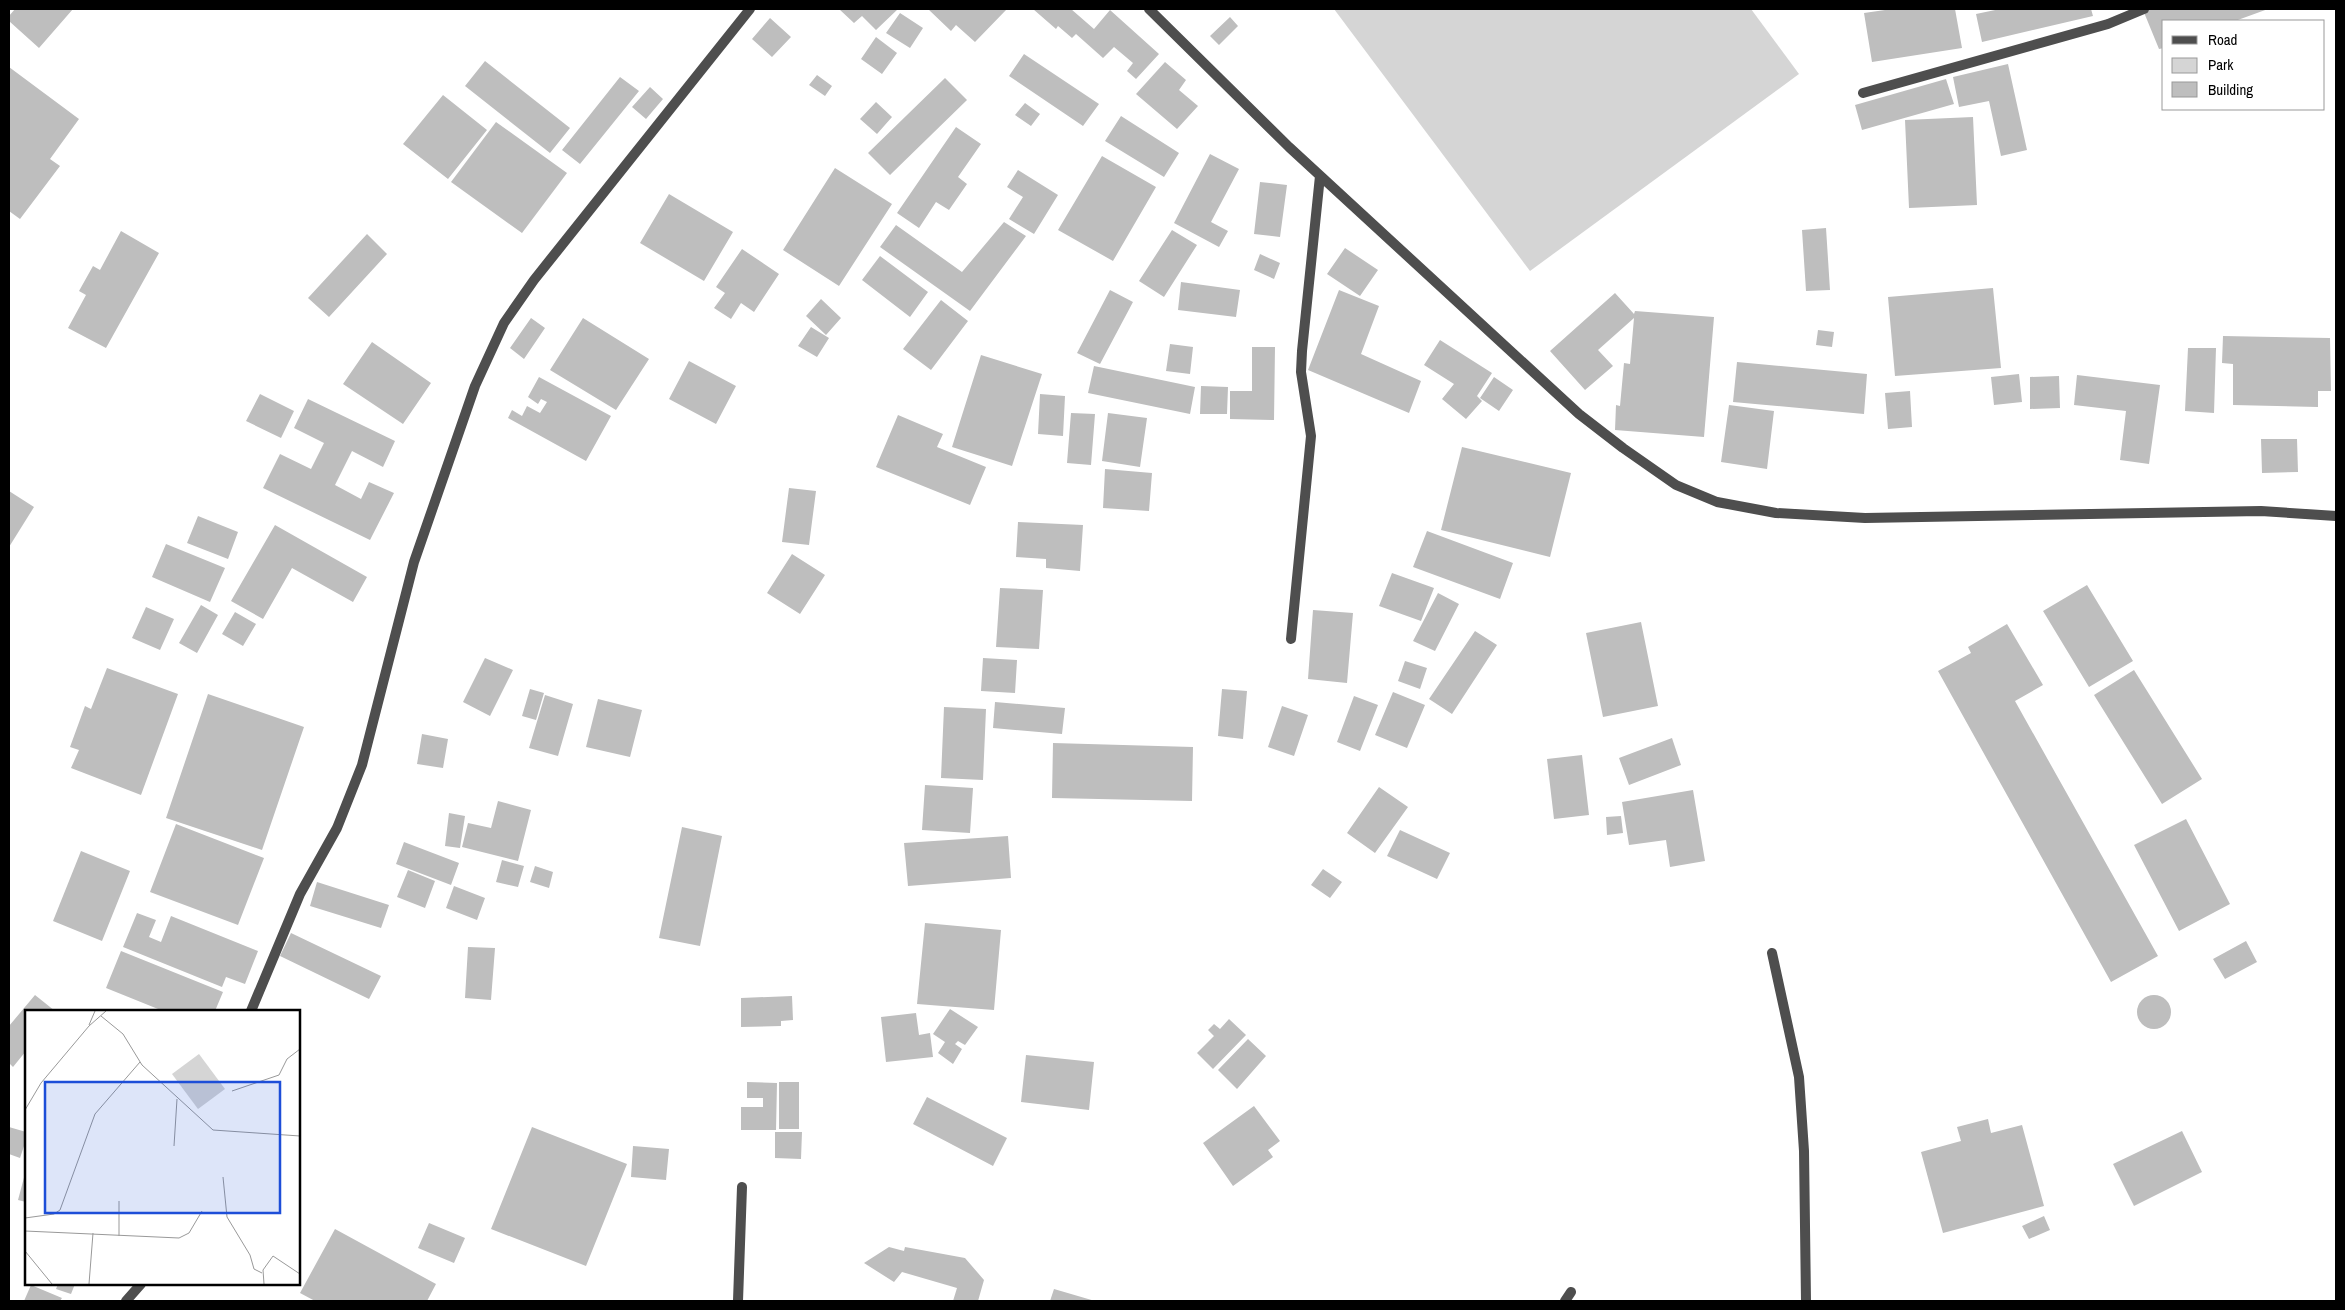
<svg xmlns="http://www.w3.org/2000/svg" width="2345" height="1310" font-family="'Archivo Narrow',sans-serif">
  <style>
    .green { fill: #d5d5d5 }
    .building { fill: #bebebe }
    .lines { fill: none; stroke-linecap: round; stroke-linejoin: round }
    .street { stroke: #4e4e4e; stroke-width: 10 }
    .inset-road { fill: none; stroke: #999; stroke-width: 1 }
    .view { fill: #1d4ed8; fill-opacity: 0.15; stroke: #1d4ed8; stroke-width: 2.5 }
    .inset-edge { fill: none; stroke: #000; stroke-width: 2.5 }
  </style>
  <rect width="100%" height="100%" fill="#fff"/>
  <!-- green -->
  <path class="green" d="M1334,9h417l48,65 -269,197z"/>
  <!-- building -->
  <path class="building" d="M15,9h58l-34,39 -30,-27v-5z
    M839,9h59l-22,21 -14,-14 -8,7z
    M928,9h79l-32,33 -19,-17 -5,6z
    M1033,9h38l23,20 16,-19 49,44 -23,25 -9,-8 6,-8 -19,-16 -11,11 -27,-24 -4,4 -14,-12 -2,3z
    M1892,9h63l7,39 -90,14 -8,-49z
    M2000,9h91l2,7 -111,26 -6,-28z
    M2147,9h121l-33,12h-71v27l-5,1 -16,-39z
    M900,13l23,15 -13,20 -24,-15z
    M1230,17l8,9 -19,19 -9,-9z
    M770,18l21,19 -19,20 -20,-18z
    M876,37l21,16 -15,21 -21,-15z
    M1024,54l75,50 -16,22 -74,-50z
    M485,61l85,67 -20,25 -85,-67z
    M1165,62l21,18 -7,10 19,16 -21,23 -41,-35z
    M2008,64l19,86 -26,6 -12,-55 -30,6 -6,-30z
    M9,67l70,52 -29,40 10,7 -40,53 -11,-8z
    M817,75l15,11 -7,10 -16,-11z
    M620,77l19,14 -59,73 -18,-14z
    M945,78l22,22 -77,75 -22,-22z
    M1946,79l8,25 -92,26 -7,-25z
    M650,87l13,12 -17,20 -14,-12z
    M443,95l44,35 -39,49 -45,-35z
    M876,102l16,15 -15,17 -17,-15z
    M1025,103l15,11 -9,12 -16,-11z
    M1121,116l58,37 -15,24 -59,-36z
    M1973,117l4,88 -68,3 -4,-88z
    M496,122l71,51 -45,60 -71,-51z
    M956,127l25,17 -23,33 9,7 -18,26 -13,-8 -17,26 -22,-15z
    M1210,154l29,15 -28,53 17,9 -9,16 -45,-24z
    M1102,156l54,31 -43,74 -55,-31z
    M835,168l57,36 -53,82 -56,-36z
    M1018,170l40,25 -24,39 -25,-15 14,-22 -16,-10z
    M1260,182l27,3 -7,52 -26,-3z
    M669,194l64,38 -29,49 -64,-38z
    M1004,222l22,14 -56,75 -90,-64 16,-22 66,47z
    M1826,228l4,62 -24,1 -4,-61z
    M1172,230l25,15 -33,52 -25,-16z
    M121,231l38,22 -53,95 -38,-20 18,-33 -7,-4 14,-25 7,4z
    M367,234l20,20 -58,63 -21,-19z
    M1345,248l33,22 -18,26 -33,-22z
    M742,249l37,25 -25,38 -13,-9 -10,16 -17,-11 11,-15 -9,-6z
    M1260,254l20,9 -6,16 -20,-9z
    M880,256l48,36 -18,25 -48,-37z
    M1181,282l59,8 -4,27 -58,-7z
    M1993,288l8,80 -106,8 -7,-79z
    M1110,290l23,12 -33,62 -23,-11z
    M1339,290l40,16 -18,48 60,27 -12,32 -101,-43z
    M1615,293l19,21 1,-3 79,6 -10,120 -89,-7 1,-25 4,1 4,-43 6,1 4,-46 -36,32 15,16 -28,24 -35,-39z
    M821,299l20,19 -15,17 -20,-19z
    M941,300l27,21 -37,49 -28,-21z
    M531,318l14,10 -21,31 -14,-11z
    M583,318l66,41 -33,51 -66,-40z
    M811,327l18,11 -12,19 -19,-11z
    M1818,330l16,2 -2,15 -16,-2z
    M2223,336l107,2 1,53h-13v16l-85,-2v-41l-11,-1z
    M1440,340l52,33 -15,23 5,5 -16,18 -24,-20 12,-15 -30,-19z
    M372,342l59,41 -28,41 -60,-40z
    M1170,344l23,3 -3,27 -24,-3z
    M1252,347h23l-1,73 -44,-1v-28h22z
    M2188,348h28l-2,65 -29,-2z
    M981,355l61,19 -30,92 -60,-19z
    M689,361l47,25 -20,38 -47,-25z
    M1737,362l130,12 -3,40 -131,-12z
    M1094,366l101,21 -5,27 -102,-21z
    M2019,374l3,28 -28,3 -3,-28z
    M2077,375l83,10 -11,79 -29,-4 6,-49 -52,-6z
    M2059,376l1,32 -30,1v-32z
    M539,377l72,39 -25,45 -78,-43 4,-8 10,6 5,-10 13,7 7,-11 -6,-3 -3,5 -10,-7z
    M1494,377l19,13 -14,21 -19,-13z
    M1201,386l27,1 -1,27h-27z
    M1910,391l2,36 -24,2 -3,-36z
    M260,394l34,17 -13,27 -35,-17z
    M1040,394l25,2 -2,40 -25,-2z
    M308,399l87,42 -12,26 -31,-16 -17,34 26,14 8,-17 25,11 -24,47 -107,-52 17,-34 31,15 13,-26 -30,-15z
    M1729,405l45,6 -7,58 -46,-7z
    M1071,413l24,1 -4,51 -24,-2z
    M1108,413l39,5 -7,49 -38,-6z
    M898,415l45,19 -6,13 49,20 -16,38 -94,-38z
    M2261,439h36l1,33 -36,1z
    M1462,447l109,26 -21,84 -109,-27z
    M1105,469l47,4 -3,38 -46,-3z
    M789,488l27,3 -7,54 -27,-3z
    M9,491l25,16 -25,40z
    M198,516l40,16 -10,27 -41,-16z
    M1018,522l65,3 -3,46 -34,-3v-9l-30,-2z
    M275,525l92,52 -14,25 -61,-34 -29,51 -32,-18z
    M1427,531l86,32 -13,36 -87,-32z
    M166,544l59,24 -15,34 -58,-25z
    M792,554l33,21 -25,39 -33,-21z
    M1392,573l42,15 -13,33 -42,-15z
    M2087,585l46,76 -44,26 -46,-76z
    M1000,588l43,2 -4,59 -43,-2z
    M1438,593l21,11 -24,47 -22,-10z
    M201,605l17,10 -21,38 -18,-10z
    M146,607l28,12 -14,31 -28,-12z
    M1313,610l40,3 -6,70 -39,-4z
    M235,612l21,12 -13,22 -21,-12z
    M1641,622l17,84 -55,11 -17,-84z
    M2007,624l36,61 -28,16 143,255 -47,26 -173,-311 33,-18 -3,-6z
    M1475,631l22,14 -45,69 -23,-15z
    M485,658l28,12 -23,46 -27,-14z
    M983,658l34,2 -2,33 -34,-2z
    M1405,661l22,7 -7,21 -22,-8z
    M107,668l71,26 -37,101 -70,-27 8,-18 -9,-3 15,-41 6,3z
    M2134,670l68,109 -40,25 -68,-109z
    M530,689l14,4 -8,27 -14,-4z
    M1222,689l25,2 -4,48 -25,-3z
    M1393,692l32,13 -18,43 -32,-13z
    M208,694l96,33 -42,123 -96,-32z
    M545,695l28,9 -15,52 -29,-8z
    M1354,696l24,9 -18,46 -23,-9z
    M598,699l44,11 -12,47 -44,-10z
    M995,702l70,6 -3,26 -69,-6z
    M1282,706l26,9 -14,41 -26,-9z
    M944,707l42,2 -3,71 -42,-2z
    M422,734l26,5 -5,29 -26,-4z
    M1672,738l9,27 -52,20 -10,-27z
    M1053,743l140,4 -1,54 -140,-3z
    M1582,755l7,60 -35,4 -7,-60z
    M925,785l48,3 -3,45 -48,-3z
    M1379,787l29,20 -33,46 -28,-20z
    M1693,790l12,71 -35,6 -4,-27 -37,5 -7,-43z
    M498,801l33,9 -13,51 -56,-14 6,-24 23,5z
    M449,813l16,3 -5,32 -15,-2z
    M1621,816l2,17 -16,2 -1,-18z
    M2186,819l44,85 -51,27 -45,-86z
    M176,824l88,34 -26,67 -88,-33z
    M682,827l40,9 -22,110 -41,-8z
    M1400,830l50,23 -13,26 -50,-23z
    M1008,836l3,42 -103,8 -4,-43z
    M404,842l55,21 -8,22 -55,-21z
    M81,851l49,20 -28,70 -49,-20z
    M502,860l22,6 -6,21 -22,-5z
    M535,866l18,6 -4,16 -19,-6z
    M1323,869l19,13 -12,16 -19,-13z
    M408,870l27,11 -10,27 -28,-11z
    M317,882l72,23 -8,23 -71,-22z
    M454,886l31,12 -8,22 -31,-12z
    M137,913l19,7 -7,17 12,5 10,-26 87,35 -13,33 -19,-7 -4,10 -99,-40z
    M925,923l76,7 -7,80 -77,-6z
    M291,933l90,43 -12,23 -89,-43z
    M2246,941l11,21 -32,17 -12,-20z
    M468,947l27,1 -4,52 -26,-2z
    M121,951l102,41 -8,19h-52l-57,-23z
    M2137 1012a17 17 0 1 1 34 0a17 17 0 1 1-34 0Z
    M35,995l20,16h-29v40l-13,16 -4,-4v-37z
    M792,996l1,24 -12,1v5l-40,1v-29z
    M950,1009l28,18 -13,18 -7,-4 -3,3 7,5 -9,15 -15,-11 7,-11 -12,-8z
    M916,1013l3,22 11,-2 3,24 -47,5 -5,-45z
    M1229,1019l17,16 -33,34 -16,-16 17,-17 -6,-6 6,-6 6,5z
    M1248,1039l18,17 -29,33 -19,-19z
    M1026,1055l68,7 -5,48 -68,-8z
    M747,1082l30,1 -1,47h-35v-23h22v-9h-16z
    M779,1082h20v47h-20z
    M927,1097l80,41 -14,28 -80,-42z
    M1254,1106l26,35 -12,9 5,7 -40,29 -30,-43z
    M1988,1119l3,14 31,-8 22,81 -101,27 -22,-81 40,-11 -4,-14z
    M9,1127l17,5v8l-6,18 -11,-4z
    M532,1127l95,37 -41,102 -95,-37z
    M2182,1131l20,41 -68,34 -21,-42z
    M775,1132h27l-1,27 -26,-1z
    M633,1146l36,3 -3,31 -35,-3z
    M26,1170v32l-8,-2z
    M2044,1216l6,14 -21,9 -7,-13z
    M429,1223l36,15 -11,25 -36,-15z
    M335,1229l101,55 -9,17h-112l-15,-8z
    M889,1247l15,4 1,-4 60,11 19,22 -6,21h-25l4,-13 -55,-16 -8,10 -30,-19z
    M58,1284h17l-4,10 -15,-5z
    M31,1285l31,13 -2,3h-36z
    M1054,1289l41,12h-45z"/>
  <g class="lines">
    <!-- street -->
    <path class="street" d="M1149,9l140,138 290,267 44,34 53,37 41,17 59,11 89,5 396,-7 75,5
      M1863,93l245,-69 36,-15
      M1291,639l20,-203 -10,-64 1,-21 18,-175
      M1772,953l27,124 5,74 2,150
      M251,1011l49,-117 37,-66 25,-63 52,-203 61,-176 29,-63 30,-43 216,-271
      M126,1301l15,-17
      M738,1301l4,-114
      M1565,1301l6,-9"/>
  </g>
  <!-- overview -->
  <g transform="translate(25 1010)">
    <rect width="275" height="275" fill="#fff"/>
    <path d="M174,44l26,35 -27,20 -26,-35z" fill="#d5d5d5"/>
    <path class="inset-road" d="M76,6l22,18 19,31 71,65 87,6M64,15l6,-14M207,81l47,-16 8,-16 13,-10M0,100l16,-27 48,-57 17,-15M149,136l3,-47M198,167l4,40 23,38 4,14 8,4M0,208l29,-4 6,-4 35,-96 45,-52M0,221l154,7 10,-5 13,-22M94,226v-35M0,241l27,33M64,274l4,-51M239,274l-1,-14 10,-14 27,18"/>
    <path class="view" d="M20,72h235v131h-235z"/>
    <rect width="275" height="275" class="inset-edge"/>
  </g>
  <!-- border -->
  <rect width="2345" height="1310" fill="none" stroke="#000000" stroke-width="20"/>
  <!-- legend -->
  <rect x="2162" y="20" width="162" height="90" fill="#ffffff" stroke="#999999"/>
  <rect x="2172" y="36" width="25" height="8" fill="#4e4e4e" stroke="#999999"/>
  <text x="2208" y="45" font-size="15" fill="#000000">Road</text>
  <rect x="2172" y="58" width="25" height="15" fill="#d5d5d5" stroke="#999999"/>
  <text x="2208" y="70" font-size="15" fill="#000000">Park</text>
  <rect x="2172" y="82" width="25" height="15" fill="#bebebe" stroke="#999999"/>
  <text x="2208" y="95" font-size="15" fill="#000000">Building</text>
</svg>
